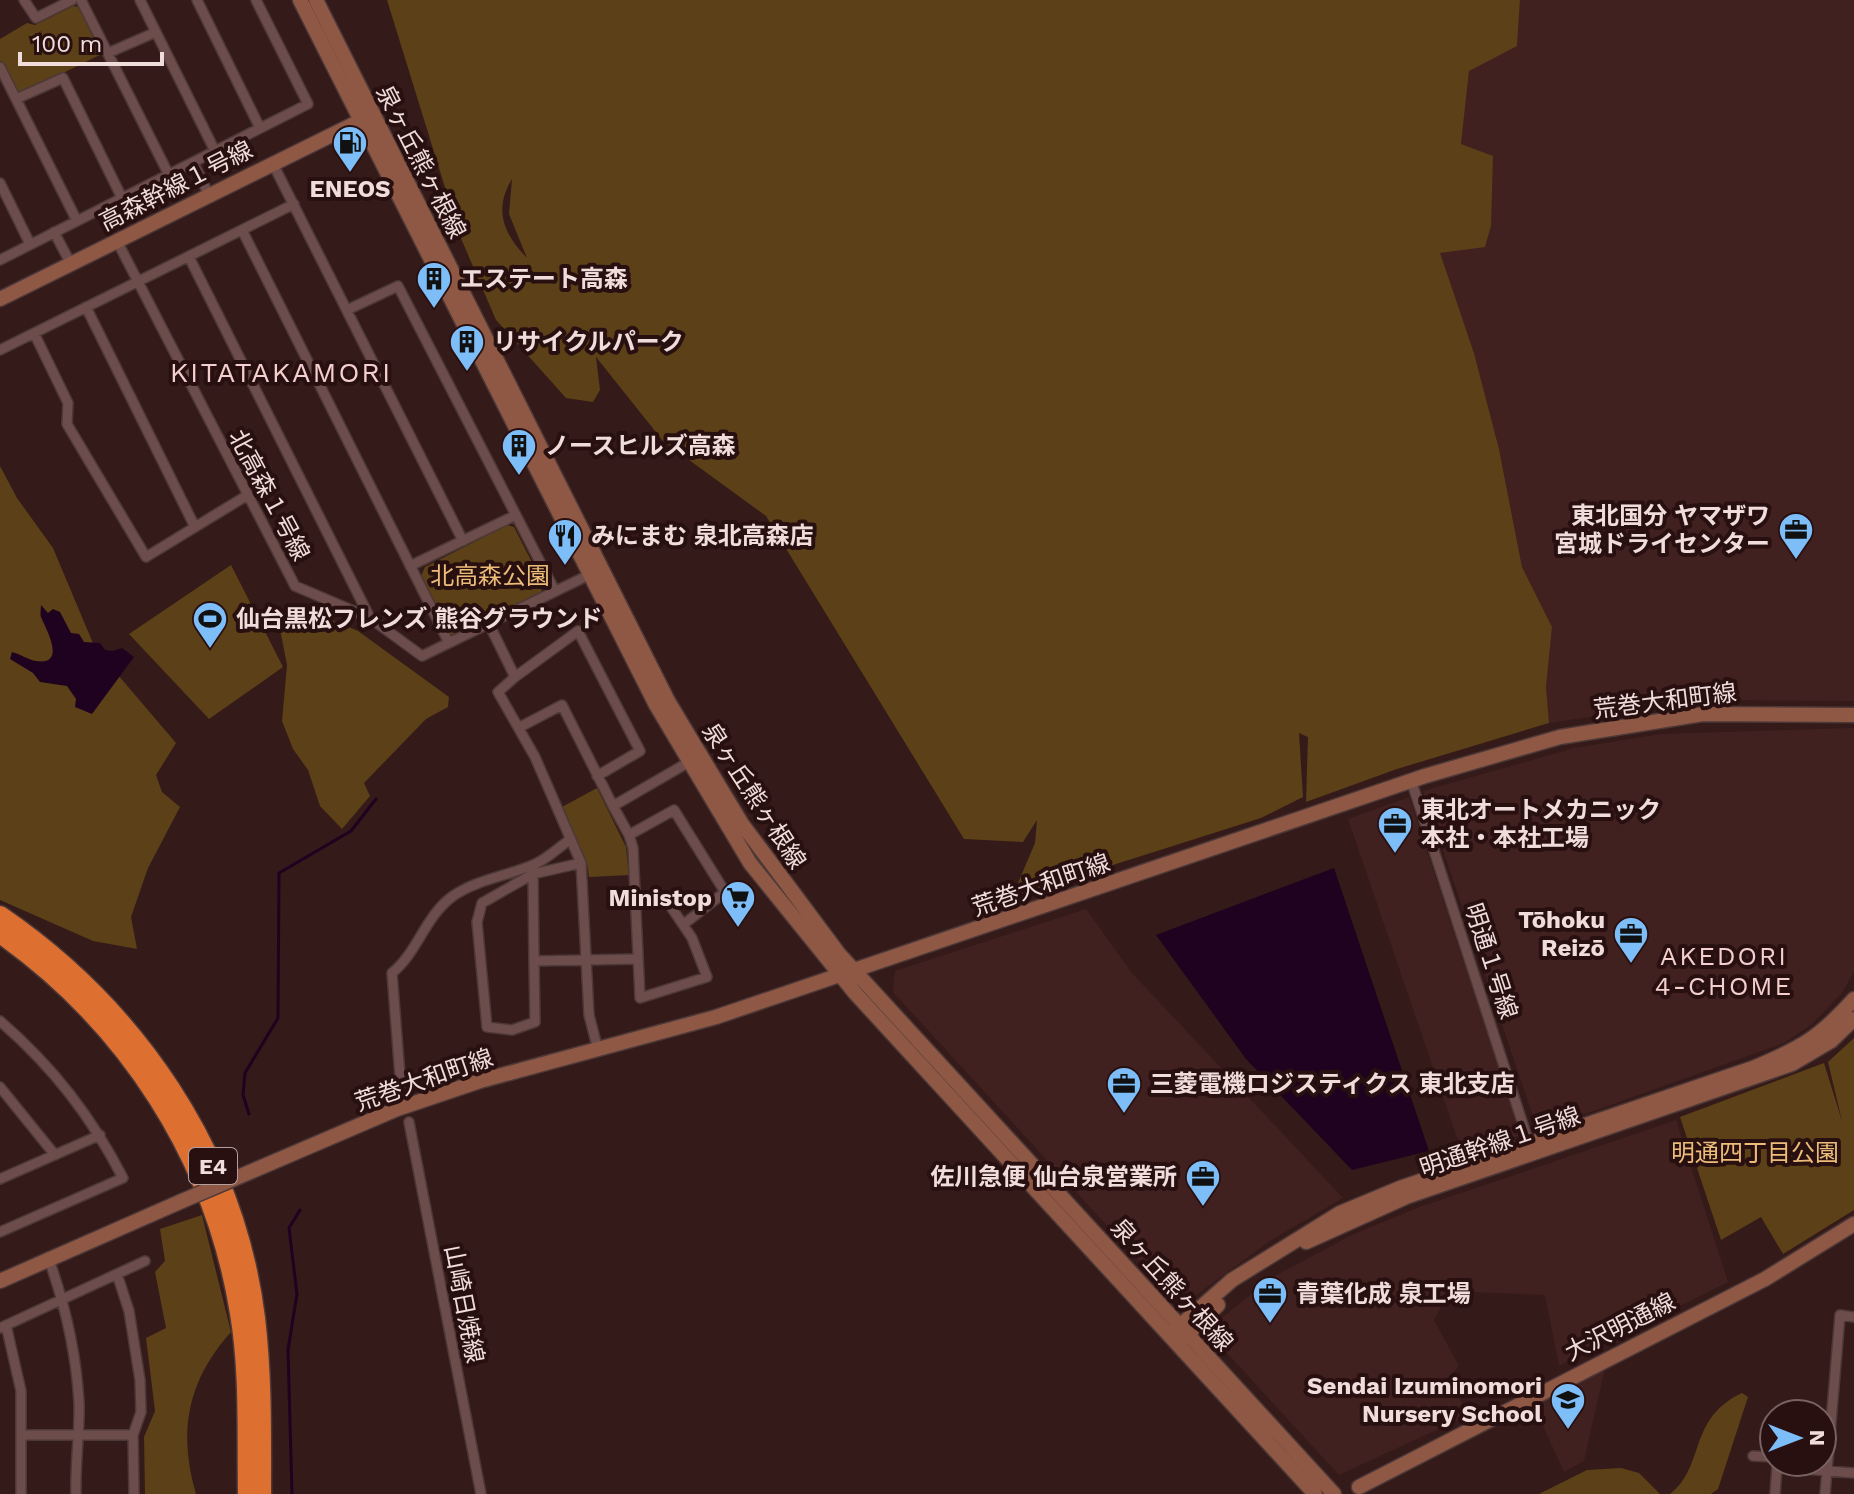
<svg xmlns="http://www.w3.org/2000/svg" width="1854" height="1494" font-family="'Work Sans','Noto Sans JP',sans-serif">
  <style>
    .built { fill: #412020 }
    .green { fill: #5c4017; fill-rule: evenodd }
    .water { fill: #1f021f }
    .lines { fill: none; stroke-linecap: round; stroke-linejoin: round }
    .stream { stroke: #1f021f; stroke-width: 3 }
    .street-casing { stroke: #4d3838; stroke-width: 12 }
    .secondary-casing { stroke: #4d3838; stroke-width: 17 }
    .highway-casing { stroke: #4d3838; stroke-width: 21 }
    .street { stroke: #6c4d4c; stroke-width: 9 }
    .secondary { stroke: #8e5844; stroke-width: 14 }
    .highway { stroke: #dd7030; stroke-width: 18 }
    .secondary-bridge-casing { stroke: #4d3838; stroke-width: 17; stroke-linecap: butt }
    .secondary-bridge { stroke: #8e5844; stroke-width: 14 }
    .labels { text-anchor: middle; stroke-width: 8; stroke-linejoin: round; paint-order: stroke }
    .shield { fill: #291010; stroke: #b49f9e; stroke-width: 2 }
    .shield-label { font-size: 22px; font-weight: bold; fill: #efdcdb }
    .street-label { font-size: 24px; fill: #efdcdb; stroke: #291010 }
    .poi-label { font-size: 24px; font-weight: bold; fill: #efdcdb; stroke: #291010; text-anchor: start }
    .park-label { font-size: 24px; fill: #ecbc79; stroke: #291010 }
    .neighbourhood-label { font-size: 26px; letter-spacing: 2px; fill: #f3cfcd; stroke: #291010 }
    .quarter-label { font-size: 28px; letter-spacing: 2px; fill: #f3cfcd; stroke: #291010 }
  </style>
  <rect width="100%" height="100%" fill="#341a19"/>
  <!-- built -->
  <path class="built" d="M1520,0h334v701l-149,-1 -156,23 -3,-36 6,-60 -30,-60 -23,-118 -25,-96 -35,-100 46,-7 6,-20 -30,-82 8,-74 48,-24z
    M1854,728v244l-12,21 -31,32 -27,18 -246,88 -115,-340 151,-43 87,-14z
    M1409,797l112,338 -58,20 -115,-336z
    M1086,909l46,64 211,225 -73,43 -75,55 -20,4 -282,-308 2,-21z
    M1676,1120l52,162 -169,84 -14,-71 -96,-4 -15,29 25,46 -13,14 25,34 -132,61 -124,-135 -2,-15 60,-48 81,-43 63,-26z
    M1605,1368l-21,93 -20,11 -32,-70z"/>
  <!-- green -->
  <path class="green" d="M387,0h1133l-3,46 -48,25 -8,73 32,12 -2,70 -6,21 -45,6 34,100 25,96 23,118 30,60 -6,60 3,36 -152,46 -91,33 2,-65 -9,-4 4,64 -42,21 -249,79 23,-54 2,-23 -14,22 -59,-3 -198,-323 -103,-75 -67,-84 4,33 -7,12 -27,-4 -70,-78 -36,-84zM512,179l-3,35 18,44c-23,-24 -34,-48 -15,-79z
    M73,6l7,1 22,47 -80,39 -7,-2 -15,-31v-21l27,-16 8,2z
    M0,466l17,32 36,50 42,100 81,95 -20,32 6,17 18,15 -32,61 -17,49 6,32 -44,-8 -93,-41z
    M507,525l7,2 29,57 -2,8 -85,44 -8,-2 -28,-56 5,-11z
    M231,565l52,102 -74,52 -80,-85z
    M301,607l57,24 91,66 -1,10 -22,12 -62,64 6,13 -28,33 -22,-23 -12,-36 -15,-21 -11,-28 5,-56 -8,-41z
    M597,788l29,59 3,28 -40,2 -2,-13 -25,-57z
    M1854,1038v172l-71,44 -22,-37 -40,23 -41,-123 144,-54 18,58 -14,-59z
    M202,1215l29,117c-44,49 -53,100 -35,162h-51l-1,-57 11,-26 -9,-73 20,-10 -11,-56 10,-11 -5,-32z
    M1742,1393l6,4 -30,92 -7,5h-41c36,-28 17,-75 72,-101z
    M1621,1468l18,5 21,21h-121l48,-24z"/>
  <!-- water -->
  <path class="water" d="M41,605l7,8 5,-4 7,3 11,21 8,1 5,8 16,1 5,7 8,1 9,-3 12,9 -42,57 -17,-7 1,-8 -9,-13 -27,-4 -7,-9 -23,-14 2,-7c8,2 17,8 24,9 32,5 9,-34 5,-44 -1,-2 0,-10 0,-12z
    M1334,868l95,283 -77,19 -106,-111 -90,-124z"/>
  <g class="lines">
    <!-- stream -->
    <path class="stream" d="M249,1114l-6,-19 2,-22 33,-55 1,-145 72,-42 25,-32
      M292,1494l-4,-144 9,-56 -8,-66 11,-18"/>
    <defs>
      <path id="street" d="M24,0l12,18 36,-18
        M81,0l88,175
        M140,0l75,151
        M197,0l63,128
        M108,53l48,-21
        M0,67l77,154
        M16,99l47,-21 59,120
        M193,162l16,33
        M272,162l191,379
        M0,183l30,61
        M242,230l207,413
        M54,232l17,32
        M117,241l178,345 75,32 52,38 171,-83
        M189,257l181,361
        M0,260l308,-156 -52,-104
        M86,307l108,218
        M347,310l51,-24 157,305
        M34,333l34,70 -1,21 79,133 100,-61
        M0,350l294,-146
        M410,566l106,-51
        M489,624l26,53 -17,15 37,65 46,106 -48,11 -51,29 -5,19 10,105 25,3 23,-8 -1,-61 103,-2
        M515,677l63,-46 62,120 -43,25
        M520,727l42,-22 51,101 76,-44
        M1411,780l119,366
        M613,806l16,29
        M581,863l8,152 9,35
        M533,874l1,87
        M636,899l29,-1 27,40 15,39 -67,21 -7,-150 -4,-13 45,-25 51,82 -41,32
        M0,1021c53,46 91,95 123,157l-123,54
        M0,1087l55,68
        M401,1089l-9,-116c26,-21 33,-57 61,-77 25,-17 55,-20 82,-32 12,-5 24,-17 36,-25
        M409,1122l72,372
        M0,1179l100,-44
        M48,1257c17,47 28,95 31,145 1,30 -4,61 -3,92
        M117,1274l12,37 11,69 1,32 -8,23 1,59
        M6,1325l15,66v103
        M0,1328l145,-67
        M21,1435h112
        M1753,1456l21,1
        M1775,1494l2,-27 77,6
        M1825,1494l15,-179 14,2"/>
      <path id="secondary" d="M300,0l356,705 94,158 105,130 460,501
        M316,0l352,701 74,123 97,130 495,540
        M0,299l368,-182
        M257,1169l140,-60 83,-28 236,-64 709,-241 135,-39 143,-23 151,1
        M1306,1242l100,-45 386,-133 39,-23 23,-22
        M0,1281l182,-80
        M1174,1331l58,-51 108,-67 60,-25 353,-120c48,-20 66,-30 101,-69
        M1181,1341l37,-36
        M1359,1487l406,-208 89,-55"/>
      <path id="highway" d="M0,915c136,93 235,236 256,403 7,59 6,117 6,176
        M0,934c127,90 214,224 239,379 10,59 7,121 8,181"/>
    </defs>
    <!-- street casing -->
    <use href="#street" class="street-casing"/>
    <!-- secondary casing -->
    <use href="#secondary" class="secondary-casing"/>
    <!-- highway casing -->
    <use href="#highway" class="highway-casing"/>
    <!-- street -->
    <use href="#street" class="street"/>
    <!-- secondary -->
    <use href="#secondary" class="secondary"/>
    <!-- highway -->
    <use href="#highway" class="highway"/>
    <defs>
      <path id="secondary-bridge" d="M182,1201l75,-32"/>
    </defs>
    <!-- secondary-bridge casing -->
    <use href="#secondary-bridge" class="secondary-bridge-casing"/>
    <!-- secondary-bridge -->
    <use href="#secondary-bridge" class="secondary-bridge"/>
  </g>
  <!-- icons -->
  <defs>
    <symbol id="fuel-pin" viewBox="-11 -11 22 30"><path d="M0 17L-7.5 6A9.5 9.5 0 1 1 7.5 6Z" fill="#7dbef9" stroke="#291010"/><path d="M-5.5-6h7V0h2V4h1.3V-2.5L3-4.5l.8-.8L6-3V5H2.5V1h-1V6h-7ZM-4.2-4.7v3.2H.2V-4.7Z" fill="#111"/></symbol>
    <symbol id="building-pin" viewBox="-11 -11 22 30"><path d="M0 17L-7.5 6A9.5 9.5 0 1 1 7.5 6Z" fill="#7dbef9" stroke="#291010"/><path d="M-4-6H4V6H1V3H-1V6H-4ZM-2.5-4.3h1.7v1.8h-1.7ZM.8-4.3h1.7v1.8H.8ZM-2.5-1h1.7V.8h-1.7ZM.8-1h1.7V.8H.8Z" fill="#111"/></symbol>
    <symbol id="office-pin" viewBox="-11 -11 22 30"><path d="M0 17L-7.5 6A9.5 9.5 0 1 1 7.5 6Z" fill="#7dbef9" stroke="#291010"/><path d="M-6-3h4V-5.5h4V-3h4V5H-6ZM-1-4.5V-3h2v-1.5ZM-6 0V1H6V0Z" fill="#111"/></symbol>
    <symbol id="restaurant-pin" viewBox="-11 -11 22 30"><path d="M0 17L-7.5 6A9.5 9.5 0 1 1 7.5 6Z" fill="#7dbef9" stroke="#291010"/><path d="M-5-6h1v4h1v-4h1v4h1v-4h1v5L-1.5 .5V6h-2V.5L-5-1ZM5-6V6H3V1.5H1.5Q1.5-4 5-6Z" fill="#111"/></symbol>
    <symbol id="stadium-pin" viewBox="-11 -11 22 30"><path d="M0 17L-7.5 6A9.5 9.5 0 1 1 7.5 6Z" fill="#7dbef9" stroke="#291010"/><path d="M0-5a6.5 5 0 1 0 0 10a6.5 5 0 1 0 0-10ZM-3.5-1.8h7v3.6h-7Z" fill="#111"/></symbol>
    <symbol id="supermarket-pin" viewBox="-11 -11 22 30"><path d="M0 17L-7.5 6A9.5 9.5 0 1 1 7.5 6Z" fill="#7dbef9" stroke="#291010"/><path d="M-6-5.5h2.5l.6 2H6L4.5 2H-2.5L-4.4-4H-6ZM-1.5 3.2a1.3 1.3 0 1 0 .1 0ZM3 3.2a1.3 1.3 0 1 0 .1 0Z" fill="#111"/></symbol>
    <symbol id="school-pin" viewBox="-11 -11 22 30"><path d="M0 17L-7.5 6A9.5 9.5 0 1 1 7.5 6Z" fill="#7dbef9" stroke="#291010"/><path d="M0-5L7-2L0 1L-7-2ZM-4 1L0 2.5L4 1V4Q0 6-4 4Z" fill="#111"/></symbol>
  </defs>
  <g fill-rule="evenodd">
    <use href="#fuel-pin" x="330" y="123" width="40" height="54"/>
    <use href="#building-pin" x="414" y="259" width="40" height="54"/>
    <use href="#building-pin" x="447" y="322" width="40" height="54"/>
    <use href="#building-pin" x="499" y="426" width="40" height="54"/>
    <use href="#office-pin" x="1776" y="510" width="40" height="54"/>
    <use href="#restaurant-pin" x="545" y="516" width="40" height="54"/>
    <use href="#stadium-pin" x="190" y="599" width="40" height="54"/>
    <use href="#office-pin" x="1375" y="804" width="40" height="54"/>
    <use href="#supermarket-pin" x="718" y="878" width="40" height="54"/>
    <use href="#office-pin" x="1611" y="914" width="40" height="54"/>
    <use href="#office-pin" x="1104" y="1064" width="40" height="54"/>
    <use href="#office-pin" x="1183" y="1157" width="40" height="54"/>
    <use href="#office-pin" x="1250" y="1274" width="40" height="54"/>
    <use href="#school-pin" x="1548" y="1380" width="40" height="54"/>
  </g>
  <g class="labels">
    <!-- shield labels -->
    <rect class="shield" x="189" y="1148" width="48" height="36" rx="6"/>
    <g class="shield-label">
      <text x="213" y="1174">E4</text>
    </g>
    <!-- street labels -->
    <g class="street-label">
      <text transform="translate(421 162) rotate(63)" y="8">泉ヶ丘熊ヶ根線</text>
      <text transform="translate(176 186) rotate(-27)" y="8">高森幹線１号線</text>
      <text transform="translate(269 495) rotate(62)" y="8">北高森１号線</text>
      <text transform="translate(1665 701) rotate(-7)" y="8">荒巻大和町線</text>
      <text transform="translate(754 796) rotate(57)" y="8">泉ヶ丘熊ヶ根線</text>
      <text transform="translate(1041 885) rotate(-19)" y="8">荒巻大和町線</text>
      <text transform="translate(1491 961) rotate(72)" y="8">明通１号線</text>
      <text transform="translate(424 1080) rotate(-19)" y="8">荒巻大和町線</text>
      <text transform="translate(1500 1142) rotate(-19)" y="8">明通幹線１号線</text>
      <text transform="translate(1172 1285) rotate(48)" y="8">泉ヶ丘熊ヶ根線</text>
      <text transform="translate(464 1304) rotate(79)" y="8">山崎日焼線</text>
      <text transform="translate(1620 1327) rotate(-27)" y="8">大沢明通線</text>
    </g>
    <!-- poi labels -->
    <g class="poi-label">
      <text x="350" y="197" text-anchor="middle">ENEOS</text>
      <text x="460" y="287">エステート高森</text>
      <text x="493" y="350">リサイクルパーク</text>
      <text x="545" y="454">ノースヒルズ高森</text>
      <text x="1770" y="524" text-anchor="end">東北国分 ヤマザワ<tspan x="1770" dy="28">宮城ドライセンター</tspan></text>
      <text x="591" y="544">みにまむ 泉北高森店</text>
      <text x="236" y="627">仙台黒松フレンズ 熊谷グラウンド</text>
      <text x="1421" y="818">東北オートメカニック<tspan x="1421" dy="28">本社・本社工場</tspan></text>
      <text x="712" y="906" text-anchor="end">Ministop</text>
      <text x="1605" y="928" text-anchor="end">Tōhoku<tspan x="1605" dy="28">Reizō</tspan></text>
      <text x="1150" y="1092">三菱電機ロジスティクス 東北支店</text>
      <text x="1177" y="1185" text-anchor="end">佐川急便 仙台泉営業所</text>
      <text x="1296" y="1302">青葉化成 泉工場</text>
      <text x="1542" y="1394" text-anchor="end">Sendai Izuminomori<tspan x="1542" dy="28">Nursery School</tspan></text>
    </g>
    <!-- park labels -->
    <g class="park-label">
      <text x="490" y="584">北高森公園</text>
      <text x="1755" y="1161">明通四丁目公園</text>
    </g>
    <!-- neighbourhood labels -->
    <g class="neighbourhood-label">
      <text x="1724" y="965">AKEDORI<tspan x="1724" dy="30">4-CHOME</tspan></text>
    </g>
    <!-- quarter labels -->
    <g class="quarter-label">
      <text x="281" y="382">KITATAKAMORI</text>
    </g>
  </g>
  <!-- north arrow -->
  <g transform="translate(1798 1438) rotate(90)"><circle r="38" fill="#291010" stroke="#786261" stroke-width="2"/>
  <path d="M0-6L14 30L0 20L-14 30Z" fill="#7dbef9"/>
  <text y="-12" font-size="22" font-weight="bold" text-anchor="middle" fill="#efdcdb">N</text>
  </g>
  <!-- scale -->
  <path d="M20 52v12h142v-12" fill="none" stroke="#efdcdb" stroke-width="4"/>
  <text x="32" y="52" font-size="24" fill="#efdcdb" stroke="#291010" stroke-width="6" paint-order="stroke">100 m</text>
</svg>
